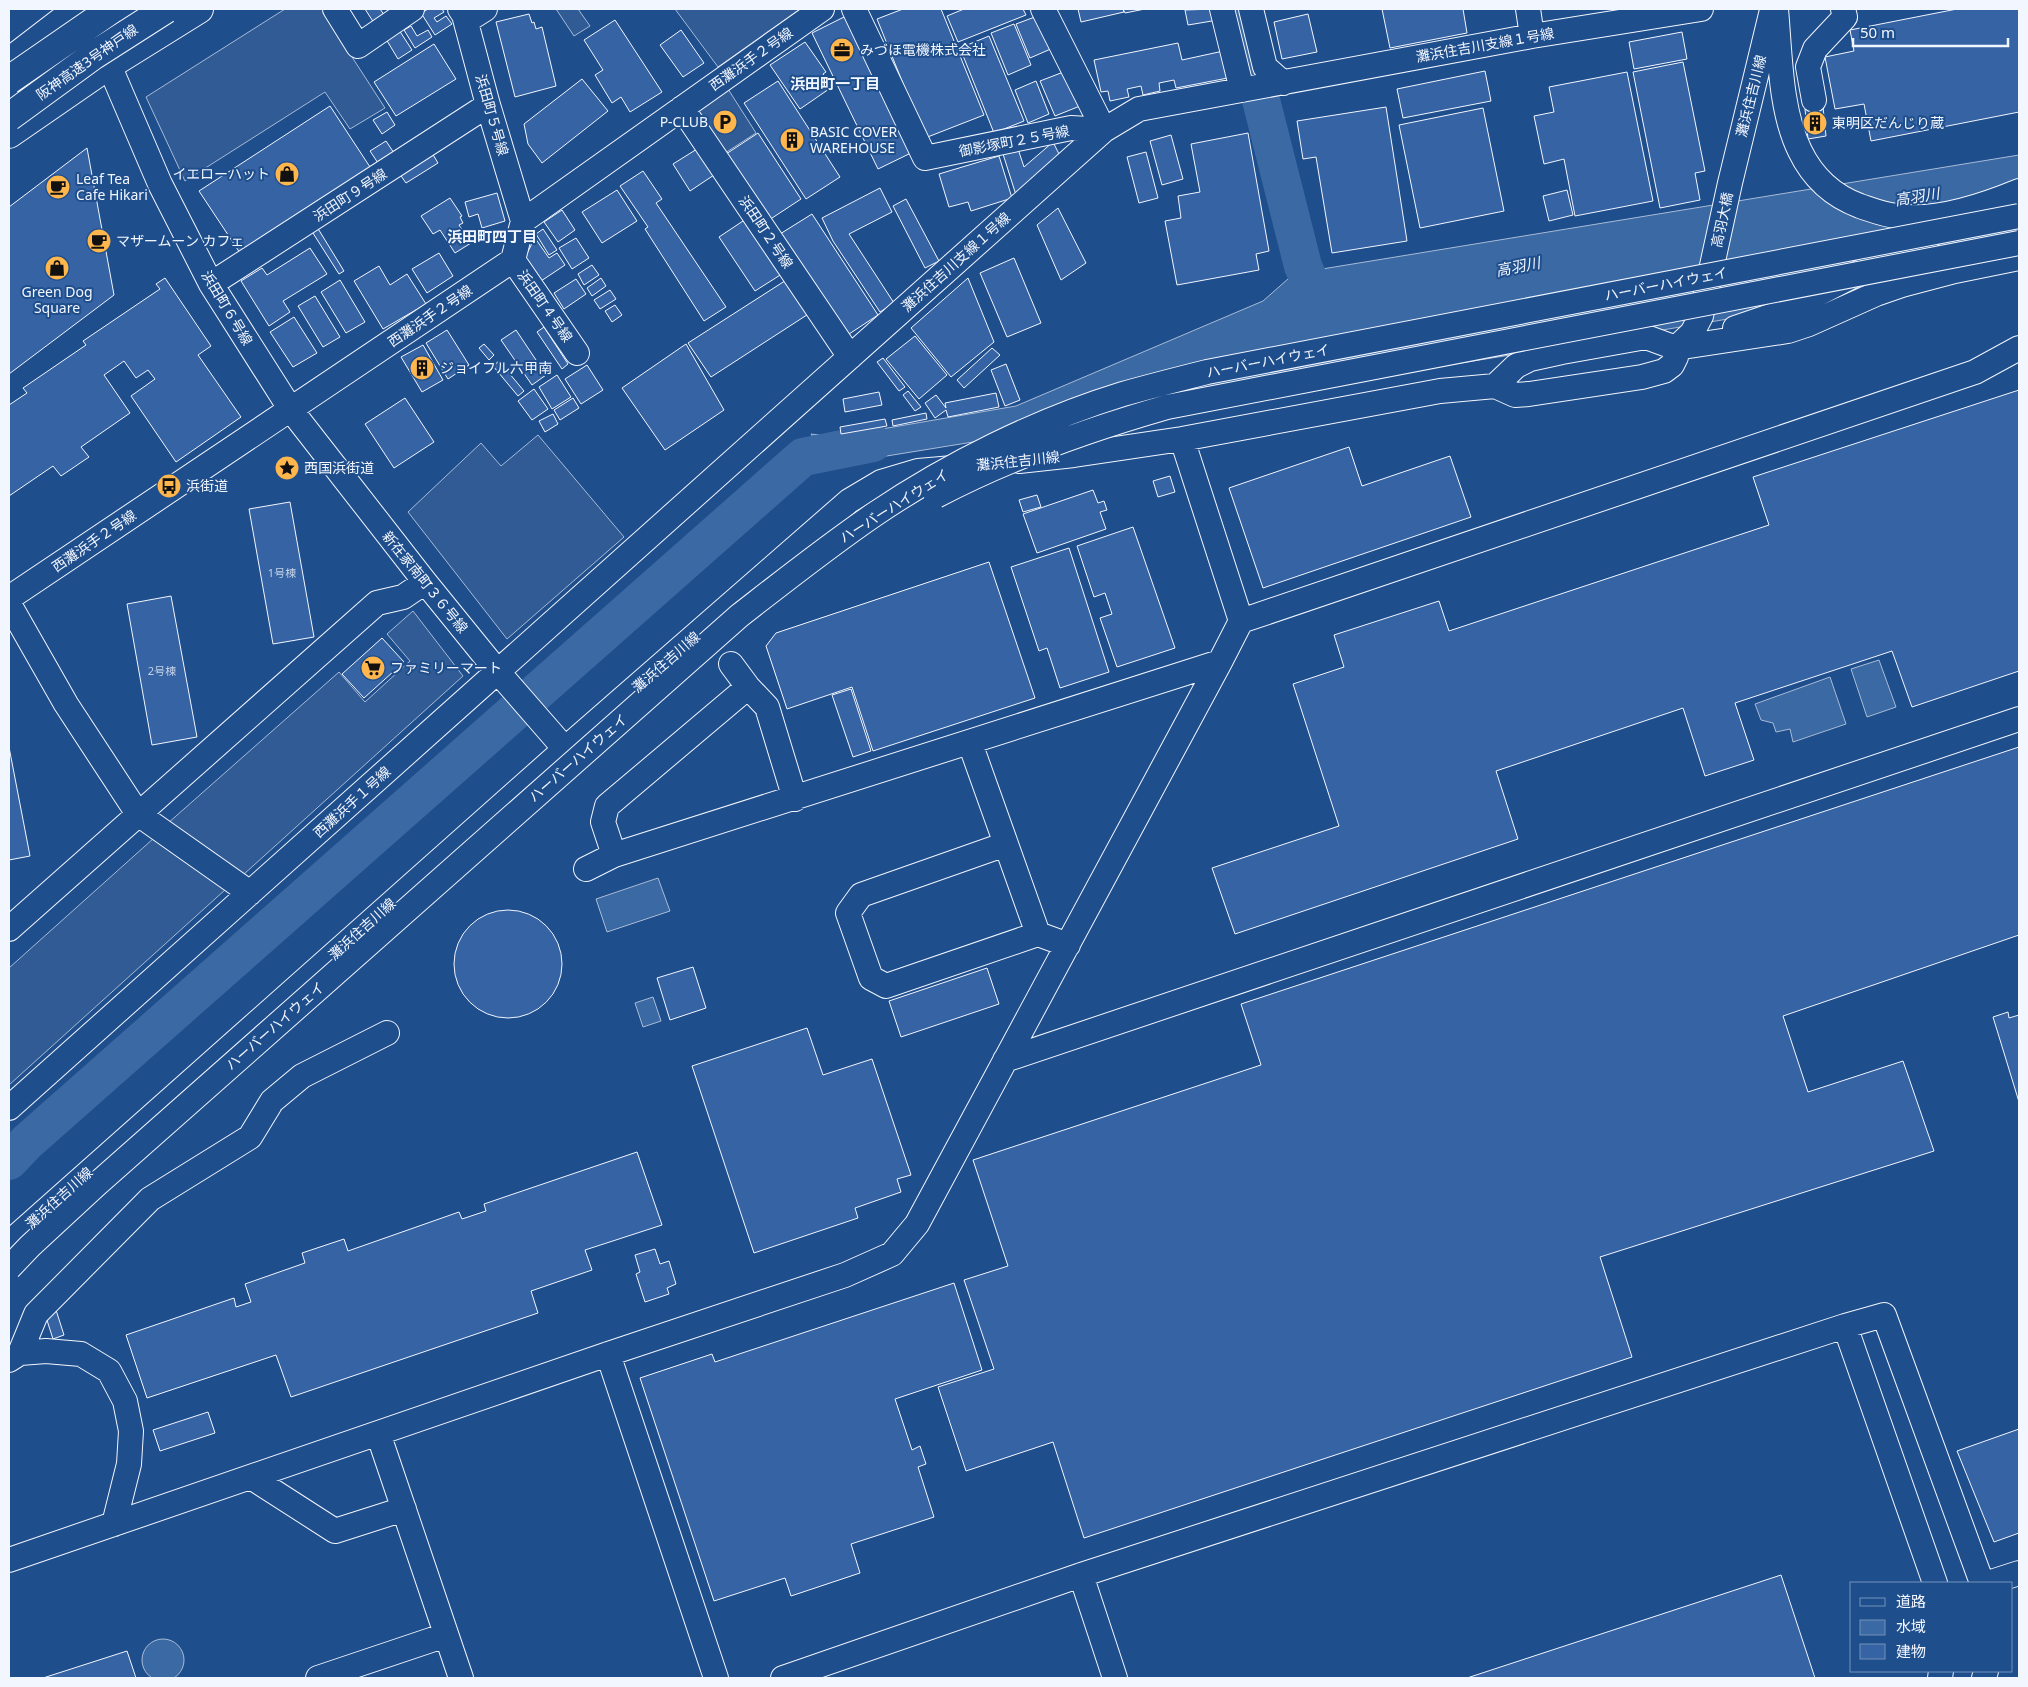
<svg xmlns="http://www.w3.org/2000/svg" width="2028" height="1687" font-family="'Noto Sans','Noto Sans JP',sans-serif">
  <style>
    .parking { fill: #305b95; stroke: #a8bbd7 }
    .water { fill: #3b69a3; stroke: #a8bbd7 }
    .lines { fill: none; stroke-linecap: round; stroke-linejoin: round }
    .river { stroke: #3b69a3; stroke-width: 38 }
    .building { fill: #3563a3; stroke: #f2f6ff }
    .minor-casing { stroke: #f2f6ff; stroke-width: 26 }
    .highway-casing { stroke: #f2f6ff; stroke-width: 30 }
    .minor { stroke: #1f4e8c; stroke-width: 24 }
    .highway { stroke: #1f4e8c; stroke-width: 28 }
    .minor-bridge-casing { stroke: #f2f6ff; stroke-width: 26; stroke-linecap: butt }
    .highway-bridge-casing { stroke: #f2f6ff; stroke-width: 30; stroke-linecap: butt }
    .minor-bridge { stroke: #1f4e8c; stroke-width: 24 }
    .highway-bridge { stroke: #1f4e8c; stroke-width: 28 }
    .labels { text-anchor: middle; stroke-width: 4; stroke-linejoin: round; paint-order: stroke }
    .number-label { font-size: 11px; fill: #c3d1e8 }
    .street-label { font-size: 14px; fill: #f2f6ff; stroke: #1f4e8c }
    .poi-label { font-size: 14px; fill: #f2f6ff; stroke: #1f4e8c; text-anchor: start }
    .neighbourhood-label { font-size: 15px; font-weight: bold; fill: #f2f6ff; stroke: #1f4e8c }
    .water-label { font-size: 15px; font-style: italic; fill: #f2f6ff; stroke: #1f4e8c }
  </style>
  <rect width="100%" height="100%" fill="#1f4e8c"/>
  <!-- parking -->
  <path class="parking" d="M285,9h43l28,41 -4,7 33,51 -35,21 -25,-37 -140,89 -39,-84z
    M556,9h22l12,17 -16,10z
    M675,9h125l-82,58z
    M728,89l28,44 -34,22 -28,-44z
    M538,435l86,102 -117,102 -99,-127 73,-69 20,23z
    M413,611l50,65 -220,199 -76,-51 172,-152 26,30 45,-41 -23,-27z
    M154,838l72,51 -217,196v-117z"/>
  <!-- water -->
  <path class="water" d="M2019,155v115l-416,70 -772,125 -20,-31 24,3 181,-31 247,-105 34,-30 19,-1z
    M1879,660l17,47 -29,10 -16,-48z
    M1830,677l16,47 -53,18 -3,-13 -14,3 -3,-9 -12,-3 -6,-16z
    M658,878l12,33 -63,21 -11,-33z
    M653,997l8,24 -18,6 -8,-24z
    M142 1660a21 21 0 1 1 42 0a21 21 0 1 1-42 0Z"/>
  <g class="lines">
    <!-- river -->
    <path class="river" d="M1238,9l65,257 17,39
      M9,1161l18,-19 776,-685 70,-14"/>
  </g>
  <!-- building -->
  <path class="building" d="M365,9h15l5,7 -11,7z
    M428,9h14l2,3 -10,6 3,4 9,-6 6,8 -17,11 -14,-22z
    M903,9h38l43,106 -59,23 -48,-119z
    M964,9h59l3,6 -68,27 -11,-26z
    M1078,9h45l1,3 -43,10z
    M1123,9h22l-20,4z
    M1216,9l2,11 -30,5 -3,-15z
    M1382,9h81l4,24 -77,15z
    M1957,9h62v103l-148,29 -7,-37 -29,5 -10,-52 29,-6 -4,-21z
    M529,14l3,9 2,-1 2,7 6,-2 14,59 -41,11 -19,-75z
    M1308,14l9,38 -35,7 -8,-37z
    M1040,15l13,33 -23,10 -14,-34z
    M846,16l67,136 -35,17 -66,-136z
    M615,20l47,72 -32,20 -9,-15 -9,6 -17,-28 8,-5 -19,-30z
    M1014,24l17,41 -23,10 -17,-42z
    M411,26l6,10 11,-6 4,7 -17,11 -11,-18z
    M399,30l13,20 -14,9 -12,-20z
    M681,30l23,33 -21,14 -23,-32z
    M1682,32l5,27 -53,10 -5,-27z
    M989,36l35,85 -30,12 -34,-85z
    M805,42l21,30 -3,2 9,13 -32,22 -30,-44z
    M1178,43l4,17 46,-10 5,27 -57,11 -2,-8 -15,3 1,8 -17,4 -2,-9 -14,3 2,8 -19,4 -2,-10 -7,1 -7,-32z
    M434,44l22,35 -60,37 -22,-34z
    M1683,62l22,109 -10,2 5,27 -40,8 -27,-136z
    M1066,71l14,35 -25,10 -15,-35z
    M1485,71l6,30 -88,17 -6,-29z
    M1627,72l26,129 -78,15 -11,-57 -20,5 -10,-48 20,-4 -5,-25z
    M582,79l26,32 -66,52 -14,-19 -4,-20z
    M778,81l62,96 -34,22 -62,-96z
    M1036,81l13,33 -21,9 -13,-33z
    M330,106l40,61 -130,86 -41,-62z
    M1386,107l21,134 -75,12 -16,-96 -13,2 -6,-38z
    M1823,107l3,29 -18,3 -3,-30z
    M1483,108l21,103 -84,17 -21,-103z
    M387,112l8,13 -13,9 -9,-14z
    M758,133l43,66 -35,23 -43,-66z
    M1248,133l21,118 -13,3 3,16 -82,15 -12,-64 16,-3 -3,-22 22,-4 -9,-48z
    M1171,135l12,44 -21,6 -12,-44z
    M386,141l8,12 -16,10 -8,-12z
    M1053,142l7,14 -44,39 -13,-41 15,-5 6,18z
    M87,148l27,147 -105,79v-167z
    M697,149l17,26 -24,16 -17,-27z
    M1146,152l12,46 -19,5 -12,-46z
    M432,153l6,10 -32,20 -7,-10z
    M999,156l13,42 -41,13 -3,-9 -19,5 -10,-33z
    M643,171l19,28 -6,4 70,104 -22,14 -59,-92 3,-2 -28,-41z
    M880,188l12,24 -43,22 45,69 -14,9 -47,-71 -11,-23z
    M617,190l20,31 -35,22 -20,-31z
    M1567,190l6,25 -24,6 -6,-25z
    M497,193l8,28 -23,7 -4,-14 -9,3 -4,-15z
    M450,198l12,18 -2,1 3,6 -4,2 12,18 -16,10 -15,-23 -7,4 -12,-18z
    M906,199l33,62 -14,7 -32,-62z
    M1058,208l28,55 -25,17 -24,-55z
    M562,210l13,20 -17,12 -14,-20z
    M812,214l66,101 -32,21 -66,-102z
    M749,217l36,55 -30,19 -36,-54z
    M317,227l27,44 -5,3 -28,-44z
    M543,229l14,21 -8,5 -13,-21z
    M535,238l14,20 8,-5 8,12 -24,16 -16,-24z
    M576,238l13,20 -17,11 -13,-21z
    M310,248l17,26 -44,27 7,11 -21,14 -28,-45 21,-13 5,7z
    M439,253l14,23 -26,17 -15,-24z
    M1014,258l27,65 -34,14 -27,-64z
    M592,265l7,10 -15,10 -6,-11z
    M379,266l11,19 17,-11 19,30 -43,25 -29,-48z
    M791,277l22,34 -102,66 -23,-34z
    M165,278l46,68 -13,9 43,62 -65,45 -45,-66 24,-17 -7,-9 -12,8 -12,-17 -20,14 26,38 -49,34 8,10 -28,19 -8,-10 -44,30v-91l18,-12 -4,-5 63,-43 -3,-4 77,-52 -4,-5z
    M601,278l5,8 -14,10 -5,-8z
    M968,278l26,64 -43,35 -40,-49z
    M576,279l10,15 -22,15 -10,-16z
    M340,280l25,42 -19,11 -25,-41z
    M610,290l6,9 -16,10 -6,-9z
    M315,296l25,41 -17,10 -25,-41z
    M615,305l7,10 -10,7 -7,-11z
    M294,317l23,36 -24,14 -23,-35z
    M544,327l24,37 -6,5 -25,-37z
    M447,330l22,35 -21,14 -22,-36z
    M516,330l30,45 -14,10 -31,-45z
    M915,336l32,39 -28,24 -33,-40z
    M484,344l10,11 -5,5 -10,-12z
    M686,344l38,66 -59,40 -43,-62z
    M423,345l20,35 -21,12 -21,-35z
    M992,348l8,7 -36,33 -7,-8z
    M883,358l22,29 -6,4 -22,-29z
    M499,361l25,30 -6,5 -25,-30z
    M1006,364l14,36 -15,6 -14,-36z
    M587,365l16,25 -22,14 -16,-25z
    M557,375l14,22 -19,12 -13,-22z
    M534,389l14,20 -16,11 -14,-19z
    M2019,390v281l-107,36 -20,-56 -157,52 19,57 -49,16 -22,-68 -187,63 22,68 -283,95 -23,-66 127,-42 -46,-142 51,-17 -10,-32 105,-34 10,30 320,-106 -16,-48z
    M908,391l13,16 -6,4 -12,-16z
    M879,392l3,13 -37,7 -2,-13z
    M996,393l3,14 -51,10 -2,-7 -11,8 -10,-15 11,-8 10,13 -1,-5z
    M405,398l29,44 -40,26 -29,-44z
    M573,398l6,10 -19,12 -6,-10z
    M926,413l1,6 -34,7 -1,-6z
    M553,414l5,10 -13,8 -6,-11z
    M885,419l2,7 -46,8 -1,-7z
    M1349,447l13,39 88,-30 21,61 -208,71 -34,-100z
    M1170,476l5,16 -17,5 -5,-16z
    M1093,490l5,13 6,-2 3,9 -7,2 6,17 -69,24 -14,-39z
    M1037,495l4,12 -18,5 -4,-12z
    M290,502l24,135 -41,7 -24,-135z
    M1133,527l42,121 -58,19 -17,-49 12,-4 -7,-21 -11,4 -17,-51z
    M1069,548l40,124 -49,16 -13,-40 -8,3 -28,-84z
    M989,562l46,136 -162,53 -21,-64 -65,22 -21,-63 10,-13z
    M171,596l26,141 -45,8 -25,-141z
    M382,638l22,24 -40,36 -22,-24z
    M851,689l20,62 -18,6 -21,-62z
    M9,747l21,109 -21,4z
    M2019,747v188l-236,81 25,76 95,-31 31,90 -334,106 32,100 -548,181 -31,-96 -87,29 -28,-84 56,-18 -30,-89 44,-14 -35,-106 288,-95 -20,-61z
    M454 964a54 54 0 1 1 108 0a54 54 0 1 1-108 0Z
    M693,967l13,41 -36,12 -13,-42z
    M987,968l12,36 -98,33 -12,-36z
    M2008,1012l1,6 10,-3v87l-26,-85z
    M807,1028l16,47 49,-16 39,116 -14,4 4,13 -46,16 3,10 -104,35 -62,-187z
    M637,1152l25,73 -77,25 7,20 -61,21 7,22 -247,84 -15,-42 -129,43 -21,-63 108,-37 2,9 15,-5 -6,-18 60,-21 -3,-10 42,-14 4,12 111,-39 3,7 24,-8 -2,-7z
    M655,1249l5,15 9,-3 7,23 -9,4 2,6 -24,8 -9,-28 4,-2 -5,-17z
    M954,1283l28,87 -87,29 17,51 8,-4 6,18 -8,3 16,50 -83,27 9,29 -69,23 -6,-18 -71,23 -74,-223 72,-24 3,8z
    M56,1310l8,25 -11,4 -8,-25z
    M208,1412l7,21 -55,18 -7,-21z
    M2019,1429v104l-25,9 -37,-91z
    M1781,1575l34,103h-348z
    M127,1651l9,27h-93z"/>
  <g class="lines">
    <defs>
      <path id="minor" d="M90,9l19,56 51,119 51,100 80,126 134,172 73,90 67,77
        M335,9l23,37 54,-37
        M460,9l4,6 24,90 35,116
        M854,9l71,149 146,-30 33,2 -61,-121
        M1222,9l20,81
        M1251,9l14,58 18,16
        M1528,9l4,27
        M1776,9c4,44 4,102 24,142 13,27 33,45 60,55 12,4 24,9 37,10 37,6 88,-11 122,-25
        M466,21l19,-12
        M1814,100l-6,-33 7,-18 30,-32 -2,-8
        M682,108l168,249
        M513,260l64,93
        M211,284l277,-179
        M1735,328l47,-16 147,-75
        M1676,348l16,-15 9,-17 29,-133 41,-169
        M1495,386l20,9 14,-1 113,-17 22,-6 8,-6 4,-8v-9
        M1019,461l55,-6 108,-16 258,-48 55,-5 21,-20 14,-7 32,-7 84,-15 30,11 112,-17 21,-7 67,-30 26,-9 53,-14 64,-13
        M9,598l504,-338 10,-39 299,-212
        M9,604l57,100 72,110 112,79
        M1241,621l734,-249 44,-24
        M731,664l17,23 19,20 28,92
        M970,743l68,191
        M1006,844l-145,51 -13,18 23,65 15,8 152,-52 30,11
        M614,855l-11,-33 4,-16 141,-119
        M586,869l28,-14 606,-193
        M9,929l368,-326 26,-6 22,-15
        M1005,1060l1014,-341
        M9,1108l1095,-978 35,-21 393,-73 169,-27
        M9,1243l556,-494 284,-248 32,-19 37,-11 35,-3
        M1845,1326l39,-11 98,268
        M20,1353l16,-39 114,-115 100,-62 22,-36 30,-25 85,-43
        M608,1354l108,324
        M9,1360l11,-7 26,-2 35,3 28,17 16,30 6,30 -2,33 -15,60
        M378,1433l83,245
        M251,1477l84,54 69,-22
        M9,1560l599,-206 237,-79 47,-21 25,-30 303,-562 21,-41 -59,-182
        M1081,1575l34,103
        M1988,1583l31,-10
        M318,1678l128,-43
        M783,1678l298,-103 764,-249 90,257
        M1940,1678l1,-7
        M1984,1678l2,-7"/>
      <path id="highway" d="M9,62l69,-53
        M9,134l100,-69 90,-56"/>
    </defs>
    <!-- minor casing -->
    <use href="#minor" class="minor-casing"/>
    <!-- highway casing -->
    <use href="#highway" class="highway-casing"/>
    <!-- minor -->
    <use href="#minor" class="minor"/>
    <!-- highway -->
    <use href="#highway" class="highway"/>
    <defs>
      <path id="minor-bridge" d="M936,496c74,-39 151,-66 231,-89l852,-164
        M9,1268l21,-22 66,-61 643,-569c45,-35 89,-70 136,-102 74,-50 163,-94 248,-120 28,-8 56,-15 84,-22l812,-156"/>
      <path id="highway-bridge" d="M9,80l103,-71
        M9,117l85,-62 72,-46"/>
    </defs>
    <!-- minor-bridge casing -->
    <use href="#minor-bridge" class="minor-bridge-casing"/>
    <!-- highway-bridge casing -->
    <use href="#highway-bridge" class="highway-bridge-casing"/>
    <!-- minor-bridge -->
    <use href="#minor-bridge" class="minor-bridge"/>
    <!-- highway-bridge -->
    <use href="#highway-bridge" class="highway-bridge"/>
  </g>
  <!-- icons -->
  <defs>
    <symbol id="office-disc" viewBox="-11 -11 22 22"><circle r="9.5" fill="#ffb74d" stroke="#1f4e8c"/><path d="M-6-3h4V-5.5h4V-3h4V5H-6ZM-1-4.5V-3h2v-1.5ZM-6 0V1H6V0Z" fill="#111"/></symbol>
    <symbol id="parking-disc" viewBox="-11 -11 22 22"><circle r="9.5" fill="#ffb74d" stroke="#1f4e8c"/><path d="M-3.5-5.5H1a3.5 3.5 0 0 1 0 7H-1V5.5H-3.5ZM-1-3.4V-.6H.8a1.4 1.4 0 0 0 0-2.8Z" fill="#111"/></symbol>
    <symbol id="building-disc" viewBox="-11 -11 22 22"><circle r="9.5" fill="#ffb74d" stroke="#1f4e8c"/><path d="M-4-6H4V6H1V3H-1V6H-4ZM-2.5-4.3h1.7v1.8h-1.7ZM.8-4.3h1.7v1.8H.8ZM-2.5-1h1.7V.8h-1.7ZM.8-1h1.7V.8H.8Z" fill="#111"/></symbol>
    <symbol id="shop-disc" viewBox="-11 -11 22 22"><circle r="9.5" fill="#ffb74d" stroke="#1f4e8c"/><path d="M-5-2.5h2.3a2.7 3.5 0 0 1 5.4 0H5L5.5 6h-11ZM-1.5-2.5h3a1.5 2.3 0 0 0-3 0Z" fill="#111"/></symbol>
    <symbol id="cafe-disc" viewBox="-11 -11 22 22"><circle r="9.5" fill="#ffb74d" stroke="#1f4e8c"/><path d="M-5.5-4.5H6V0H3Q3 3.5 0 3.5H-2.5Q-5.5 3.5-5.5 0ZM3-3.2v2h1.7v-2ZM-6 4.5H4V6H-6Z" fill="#111"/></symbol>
    <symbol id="sight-disc" viewBox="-11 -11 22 22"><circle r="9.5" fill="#ffb74d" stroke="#1f4e8c"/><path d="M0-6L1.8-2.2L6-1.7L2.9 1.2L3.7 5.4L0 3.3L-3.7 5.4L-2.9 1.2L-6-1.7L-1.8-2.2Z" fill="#111"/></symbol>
    <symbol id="bus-disc" viewBox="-11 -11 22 22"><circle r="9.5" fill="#ffb74d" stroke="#1f4e8c"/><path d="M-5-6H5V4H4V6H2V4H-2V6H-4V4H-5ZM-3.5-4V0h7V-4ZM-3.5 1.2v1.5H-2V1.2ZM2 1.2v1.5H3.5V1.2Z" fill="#111"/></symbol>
    <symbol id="supermarket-disc" viewBox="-11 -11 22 22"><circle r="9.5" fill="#ffb74d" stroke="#1f4e8c"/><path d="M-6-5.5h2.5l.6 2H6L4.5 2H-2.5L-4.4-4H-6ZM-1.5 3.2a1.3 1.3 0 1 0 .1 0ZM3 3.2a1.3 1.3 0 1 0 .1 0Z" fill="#111"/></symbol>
  </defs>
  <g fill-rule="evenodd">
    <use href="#office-disc" x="828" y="36" width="28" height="28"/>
    <use href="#parking-disc" x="711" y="108" width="28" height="28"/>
    <use href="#building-disc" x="1801" y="109" width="28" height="28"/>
    <use href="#building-disc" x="778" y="126" width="28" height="28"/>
    <use href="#shop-disc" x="273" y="160" width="28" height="28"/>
    <use href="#cafe-disc" x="44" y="173" width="28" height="28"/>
    <use href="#cafe-disc" x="85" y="227" width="28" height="28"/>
    <use href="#shop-disc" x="43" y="254" width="28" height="28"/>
    <use href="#building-disc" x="408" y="354" width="28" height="28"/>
    <use href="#sight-disc" x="273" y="454" width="28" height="28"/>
    <use href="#bus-disc" x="155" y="472" width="28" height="28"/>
    <use href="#supermarket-disc" x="359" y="654" width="28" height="28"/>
  </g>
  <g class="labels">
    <!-- number labels -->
    <g class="number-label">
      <text x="282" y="577">1号棟</text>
      <text x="162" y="675">2号棟</text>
    </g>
    <!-- street labels -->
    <g class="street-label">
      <text transform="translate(1485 45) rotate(-10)" y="5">灘浜住吉川支線１号線</text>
      <text transform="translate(751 59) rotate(-35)" y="5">西灘浜手２号線</text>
      <text transform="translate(87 62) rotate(-35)" y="5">阪神高速3号神戸線</text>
      <text transform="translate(1751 96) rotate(-76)" y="5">灘浜住吉川線</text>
      <text transform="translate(492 115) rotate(74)" y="5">浜田町５号線</text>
      <text transform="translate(1014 141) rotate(-11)" y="5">御影塚町２５号線</text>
      <text transform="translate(350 195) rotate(-33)" y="5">浜田町９号線</text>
      <text transform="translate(1722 220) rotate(-78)" y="5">高羽大橋</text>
      <text transform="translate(766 232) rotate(56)" y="5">浜田町２号線</text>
      <text transform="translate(956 262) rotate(-42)" y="5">灘浜住吉川支線１号線</text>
      <text transform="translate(1666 284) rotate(-11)" y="5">ハーバーハイウェイ</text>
      <text transform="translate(545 306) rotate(55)" y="5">浜田町４号線</text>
      <text transform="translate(227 308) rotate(59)" y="5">浜田町６号線</text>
      <text transform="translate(430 316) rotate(-34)" y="5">西灘浜手２号線</text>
      <text transform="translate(1268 361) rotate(-11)" y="5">ハーバーハイウェイ</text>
      <text transform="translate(1018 461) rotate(-6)" y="5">灘浜住吉川線</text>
      <text transform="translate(894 506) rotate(-32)" y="5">ハーバーハイウェイ</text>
      <text transform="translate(94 541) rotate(-34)" y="5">西灘浜手２号線</text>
      <text transform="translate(425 582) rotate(51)" y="5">新在家南町３６号線</text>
      <text transform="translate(666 662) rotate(-41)" y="5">灘浜住吉川線</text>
      <text transform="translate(578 758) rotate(-41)" y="5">ハーバーハイウェイ</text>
      <text transform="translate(352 802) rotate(-42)" y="5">西灘浜手１号線</text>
      <text transform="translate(362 929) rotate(-42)" y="5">灘浜住吉川線</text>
      <text transform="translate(275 1026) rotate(-41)" y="5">ハーバーハイウェイ</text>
      <text transform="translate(59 1198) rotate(-42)" y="5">灘浜住吉川線</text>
    </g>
    <!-- poi labels -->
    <g class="poi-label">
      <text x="860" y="55">みづほ電機株式会社</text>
      <text x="708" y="127" text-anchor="end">P-CLUB</text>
      <text x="1832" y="128">東明区だんじり蔵</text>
      <text x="810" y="137">BASIC COVER<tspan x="810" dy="16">WAREHOUSE</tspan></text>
      <text x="270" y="179" text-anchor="end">イエローハット</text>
      <text x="76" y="184">Leaf Tea<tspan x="76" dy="16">Cafe Hikari</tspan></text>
      <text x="116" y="246">マザームーン カフェ</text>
      <text x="57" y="297" text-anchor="middle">Green Dog<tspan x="57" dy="16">Square</tspan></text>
      <text x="440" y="373">ジョイフル六甲南</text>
      <text x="304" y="473">西国浜街道</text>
      <text x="186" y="491">浜街道</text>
      <text x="390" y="673">ファミリーマート</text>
    </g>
    <!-- neighbourhood labels -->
    <g class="neighbourhood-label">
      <text x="835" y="89">浜田町一丁目</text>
      <text x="492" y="242">浜田町四丁目</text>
    </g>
    <!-- water labels -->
    <g class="water-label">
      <text transform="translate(1917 197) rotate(-9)" y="5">高羽川</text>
      <text transform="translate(1518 267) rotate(-11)" y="5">高羽川</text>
    </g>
  </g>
  <!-- border -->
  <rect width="2028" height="1687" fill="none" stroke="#f2f6ff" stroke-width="20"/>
  <!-- legend -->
  <rect x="1850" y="1582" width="162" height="90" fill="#1f4e8c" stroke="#7391ba"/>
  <rect x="1860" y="1598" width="25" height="8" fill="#1f4e8c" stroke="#7391ba"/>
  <text x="1896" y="1607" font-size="15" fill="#f2f6ff">道路</text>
  <rect x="1860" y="1620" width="25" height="15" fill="#3b69a3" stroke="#7391ba"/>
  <text x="1896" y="1632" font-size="15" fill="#f2f6ff">水域</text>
  <rect x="1860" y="1644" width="25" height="15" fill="#3563a3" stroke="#7391ba"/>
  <text x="1896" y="1657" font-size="15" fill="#f2f6ff">建物</text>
  <!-- scale -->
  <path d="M1853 38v8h155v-8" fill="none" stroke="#f2f6ff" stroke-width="2.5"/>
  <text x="1860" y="38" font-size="15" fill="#f2f6ff" stroke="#1f4e8c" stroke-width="4" paint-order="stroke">50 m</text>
</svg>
